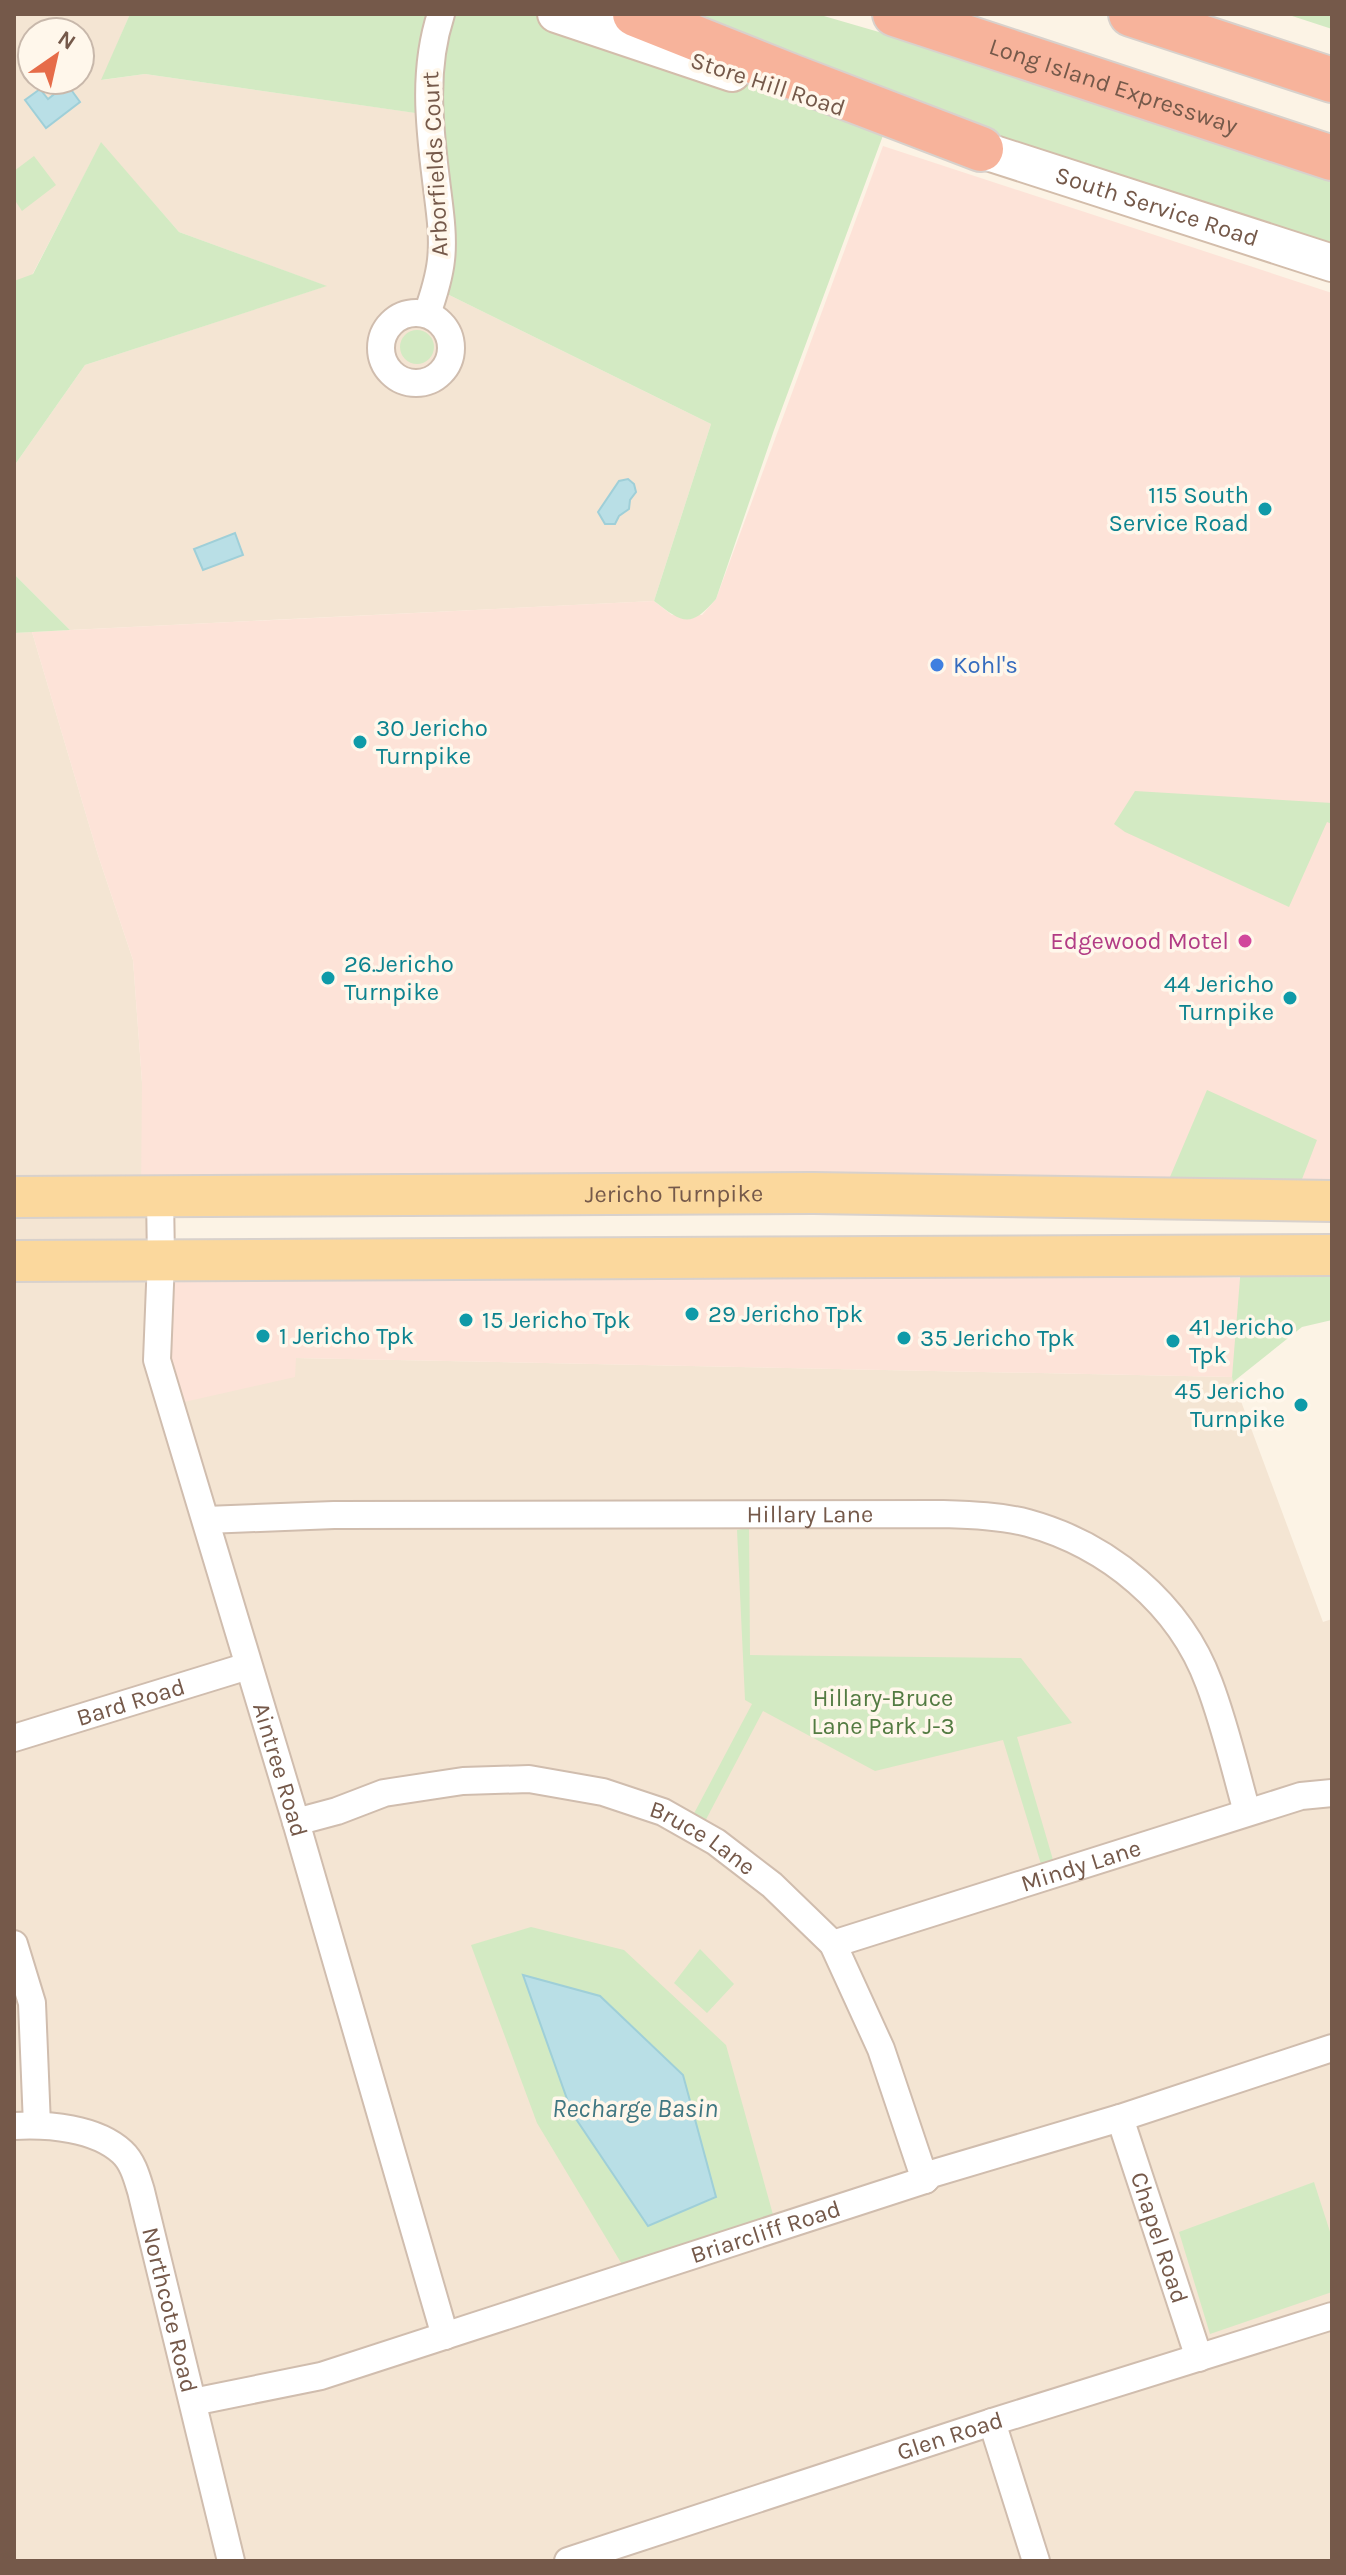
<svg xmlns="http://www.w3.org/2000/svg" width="1346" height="2575" font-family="Karla,sans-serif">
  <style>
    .residential { fill: #f4e5d3; fill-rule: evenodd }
    .commercial { fill: #fde3d8 }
    .green { fill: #d3eac3 }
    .water { fill: #b9dfe6; stroke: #9fcfd8; stroke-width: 2 }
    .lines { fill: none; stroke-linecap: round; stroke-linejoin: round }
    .street-casing { stroke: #d0bdae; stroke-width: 30 }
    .secondary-casing { stroke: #d3bdab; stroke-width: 40 }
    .primary-casing { stroke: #d8d1cc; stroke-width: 44 }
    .highway-casing { stroke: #d8d1cc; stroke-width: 48 }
    .street { stroke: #fff; stroke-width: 26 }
    .secondary { stroke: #fff; stroke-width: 36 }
    .primary { stroke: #fbd89d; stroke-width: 40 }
    .highway { stroke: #f7b39b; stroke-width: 44 }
    .culture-dot { fill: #0f9aa8; stroke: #fff7eb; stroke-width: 3 }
    .shop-dot { fill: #3f7fe0; stroke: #fff7eb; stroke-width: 3 }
    .hotel-dot { fill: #d1479c; stroke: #fff7eb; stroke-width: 3 }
    .labels { text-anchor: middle; stroke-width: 7; stroke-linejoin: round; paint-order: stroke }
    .street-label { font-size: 24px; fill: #75594a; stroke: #fff7eb }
    .culture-label { font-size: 24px; fill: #0d838f; stroke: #fff7eb; text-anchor: start }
    .shop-label { font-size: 24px; fill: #366cbe; stroke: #fff7eb; text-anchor: start }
    .hotel-label { font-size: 24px; fill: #b23c85; stroke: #fff7eb; text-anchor: end }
    .park-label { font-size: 24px; fill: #537b42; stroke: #fff7eb }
    .water-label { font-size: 26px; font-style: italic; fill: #407782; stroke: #fff7eb }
  </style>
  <rect width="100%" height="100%" fill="#fcf3e5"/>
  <!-- residential -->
  <path class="residential" d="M14,14h116l-28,66 43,-6 285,41 5,173 276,136 -57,177 -584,29 -56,-56v-108l71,-101 241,-79 -147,-54 -78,-89 -71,136 -16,5zM32,32h48v48h-48z
    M32,632l66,223 35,105 9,122v42l19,136 134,117v-19l937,19 91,245 9,-3v942h-1318v-1928z"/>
  <!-- commercial -->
  <path class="commercial" d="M883,146l449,147v918l-1191,-15 1,-114 -9,-122 -35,-105 -66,-223 622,-31 18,14h30l14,-16z
    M161,1260l1083,18 -12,99 -936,-19 -1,19 -124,28z"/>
  <!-- green -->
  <path class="green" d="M130,14h426l332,108 -114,308 -58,169c-26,30 -33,24 -62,2l57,-177 -276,-136 -6,-173 -284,-41 -44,6z
    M676,14h141l117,34 398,133v67l-427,-144z
    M1286,14h46v15z
    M101,142l78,90 148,54 -242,79 -71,101v-185l19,-7z
    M34,156l22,29 -34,26 -8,-12v-28z
    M400 347a17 17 0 1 1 34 0a17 17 0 1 1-34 0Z
    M14,574l56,56 -56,3z
    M1135,791l197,12v21l-5,-2 -38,85 -164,-75 -11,-8z
    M1207,1090l110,50 -23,60 -133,-2z
    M1242,1254l90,1v65l-30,7 -69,55 -1,-5z
    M749,1528l1,127 271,3 51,65 -55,14 39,133 -12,4 -41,-134 -128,31 -112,-60 -62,118 -11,-8 62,-117 -7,-4 -8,-170z
    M531,1927l93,23 102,95 51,184 -148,47 -92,-153 -66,-178z
    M700,1949l34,35 -27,29 -33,-30z
    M1314,2182l18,56v54l-122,42 -31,-102z"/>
  <!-- water -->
  <path class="water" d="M67,84l13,18 -34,26 -21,-28 15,-11 8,10z
    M628,479l6,5 2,8 -6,8 -1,9 -10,7 -4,8h-10l-7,-12 21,-31z
    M235,533l8,22 -40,15 -9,-21z
    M523,1975l77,21 83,79 33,122 -68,29 -76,-113z"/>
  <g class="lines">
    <defs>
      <g id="street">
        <circle cx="416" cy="348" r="35"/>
        <path d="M427,314c6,-17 12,-35 14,-54 3,-26 -2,-54 -5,-80 -7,-56 -13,-111 5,-166"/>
        <path id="s1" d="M160,1196l1,64 -4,100 139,462 149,514"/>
        <path id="s2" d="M206,1520l128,-5 609,-1c29,1 58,2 85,9 80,22 152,81 181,160 16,42 26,86 38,129"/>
        <path id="s3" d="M14,1738l234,-72"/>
        <path id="s4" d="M296,1822l41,-11 47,-18 79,-12 66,-2 74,13 60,20 53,30 56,43 61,59 48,105 44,131"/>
        <path d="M14,1944l18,59 5,122"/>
        <path id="s5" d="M833,1944l468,-148 31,-3"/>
        <path id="s6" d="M1120,2118l79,240"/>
        <path id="s7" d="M14,2126c34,-2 82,2 108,26 11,10 15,26 19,39l90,370"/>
        <path id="s8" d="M193,2402l128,-26 604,-196 6,-6 189,-56 212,-70"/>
        <path d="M992,2422l44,139"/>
        <path id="s9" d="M568,2561l424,-139 340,-106"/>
      </g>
      <g id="secondary">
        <path d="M556,14l176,59"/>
        <path id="s10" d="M957,142l375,121"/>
      </g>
      <g id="primary">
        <path id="s11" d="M14,1197l799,-4 519,8"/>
        <path d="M14,1261l1318,-6"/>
      </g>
      <g id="highway">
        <path d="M635,14l158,63 188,72"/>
        <path id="s12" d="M895,14l437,144"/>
        <path d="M1131,14l201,66"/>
      </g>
    </defs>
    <!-- street casing -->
    <use href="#street" class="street-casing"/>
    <!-- secondary casing -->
    <use href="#secondary" class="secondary-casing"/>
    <!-- primary casing -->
    <use href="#primary" class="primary-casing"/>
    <!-- highway casing -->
    <use href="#highway" class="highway-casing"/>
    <!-- street -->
    <use href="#street" class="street"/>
    <!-- secondary -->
    <use href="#secondary" class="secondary"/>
    <!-- primary -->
    <use href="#primary" class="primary"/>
    <!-- highway -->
    <use href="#highway" class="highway"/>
  </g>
  <!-- markers -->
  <g class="culture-dot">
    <circle cx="1265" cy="509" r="8"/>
    <circle cx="360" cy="742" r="8"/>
    <circle cx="328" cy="978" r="8"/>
    <circle cx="1290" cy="998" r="8"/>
    <circle cx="692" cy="1314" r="8"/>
    <circle cx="466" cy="1320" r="8"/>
    <circle cx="263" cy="1336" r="8"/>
    <circle cx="904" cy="1338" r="8"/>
    <circle cx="1173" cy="1341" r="8"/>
    <circle cx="1301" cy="1405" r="8"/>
  </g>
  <circle class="shop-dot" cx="937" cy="665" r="8"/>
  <circle class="hotel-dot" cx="1245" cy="941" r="8"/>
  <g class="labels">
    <!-- street labels -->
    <g class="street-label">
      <text transform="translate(768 84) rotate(18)" y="8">Store Hill Road</text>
      <text dy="8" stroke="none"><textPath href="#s12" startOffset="230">Long Island Expressway</textPath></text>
      <text transform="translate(435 164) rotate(-93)" y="8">Arborfields Court</text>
      <text dy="8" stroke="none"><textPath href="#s10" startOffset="210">South Service Road</textPath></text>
      <text dy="8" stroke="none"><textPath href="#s11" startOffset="660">Jericho Turnpike</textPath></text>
      <text dy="8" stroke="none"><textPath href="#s2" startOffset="604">Hillary Lane</textPath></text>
      <text dy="8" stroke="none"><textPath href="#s3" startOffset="122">Bard Road</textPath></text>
      <text dy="8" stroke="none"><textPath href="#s1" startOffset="592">Aintree Road</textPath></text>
      <text dy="8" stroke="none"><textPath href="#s4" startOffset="424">Bruce Lane</textPath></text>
      <text dy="8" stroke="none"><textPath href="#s5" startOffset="260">Mindy Lane</textPath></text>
      <text dy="8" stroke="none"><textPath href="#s8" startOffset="598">Briarcliff Road</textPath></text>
      <text dy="8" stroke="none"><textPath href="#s6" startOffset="126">Chapel Road</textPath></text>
      <text dy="8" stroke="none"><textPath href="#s7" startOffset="280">Northcote Road</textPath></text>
      <text dy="8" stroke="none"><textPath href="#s9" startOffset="402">Glen Road</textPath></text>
    </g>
    <!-- culture labels -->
    <g class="culture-label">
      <text x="1249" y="503" text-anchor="end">115 South<tspan x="1249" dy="28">Service Road</tspan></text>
      <text x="376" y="736">30 Jericho<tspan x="376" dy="28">Turnpike</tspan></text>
      <text x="344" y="972">26.Jericho<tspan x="344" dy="28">Turnpike</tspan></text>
      <text x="1274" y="992" text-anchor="end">44 Jericho<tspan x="1274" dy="28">Turnpike</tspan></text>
      <text x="708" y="1322">29 Jericho Tpk</text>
      <text x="482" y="1328">15 Jericho Tpk</text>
      <text x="1189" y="1335">41 Jericho<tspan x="1189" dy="28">Tpk</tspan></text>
      <text x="279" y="1344">1 Jericho Tpk</text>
      <text x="920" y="1346">35 Jericho Tpk</text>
      <text x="1285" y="1399" text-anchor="end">45 Jericho<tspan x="1285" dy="28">Turnpike</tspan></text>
    </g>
    <!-- shop labels -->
    <g class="shop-label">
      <text x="953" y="673">Kohl's</text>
    </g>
    <!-- hotel labels -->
    <g class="hotel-label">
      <text x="1229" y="949">Edgewood Motel</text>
    </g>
    <!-- park labels -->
    <g class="park-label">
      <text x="883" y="1706">Hillary-Bruce<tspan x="883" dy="28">Lane Park J-3</tspan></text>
    </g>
    <!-- water labels -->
    <g class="water-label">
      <text x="635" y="2117">Recharge Basin</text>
    </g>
  </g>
  <!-- border -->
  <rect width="1346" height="2575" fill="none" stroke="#75594a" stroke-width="32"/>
  <!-- north arrow -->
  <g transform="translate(56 56) rotate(34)"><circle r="38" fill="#fff7eb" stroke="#c8b8ab" stroke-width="2"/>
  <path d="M0-6L14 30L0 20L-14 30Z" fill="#e66c49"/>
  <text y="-12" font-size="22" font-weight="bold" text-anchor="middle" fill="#75594a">N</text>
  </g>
</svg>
